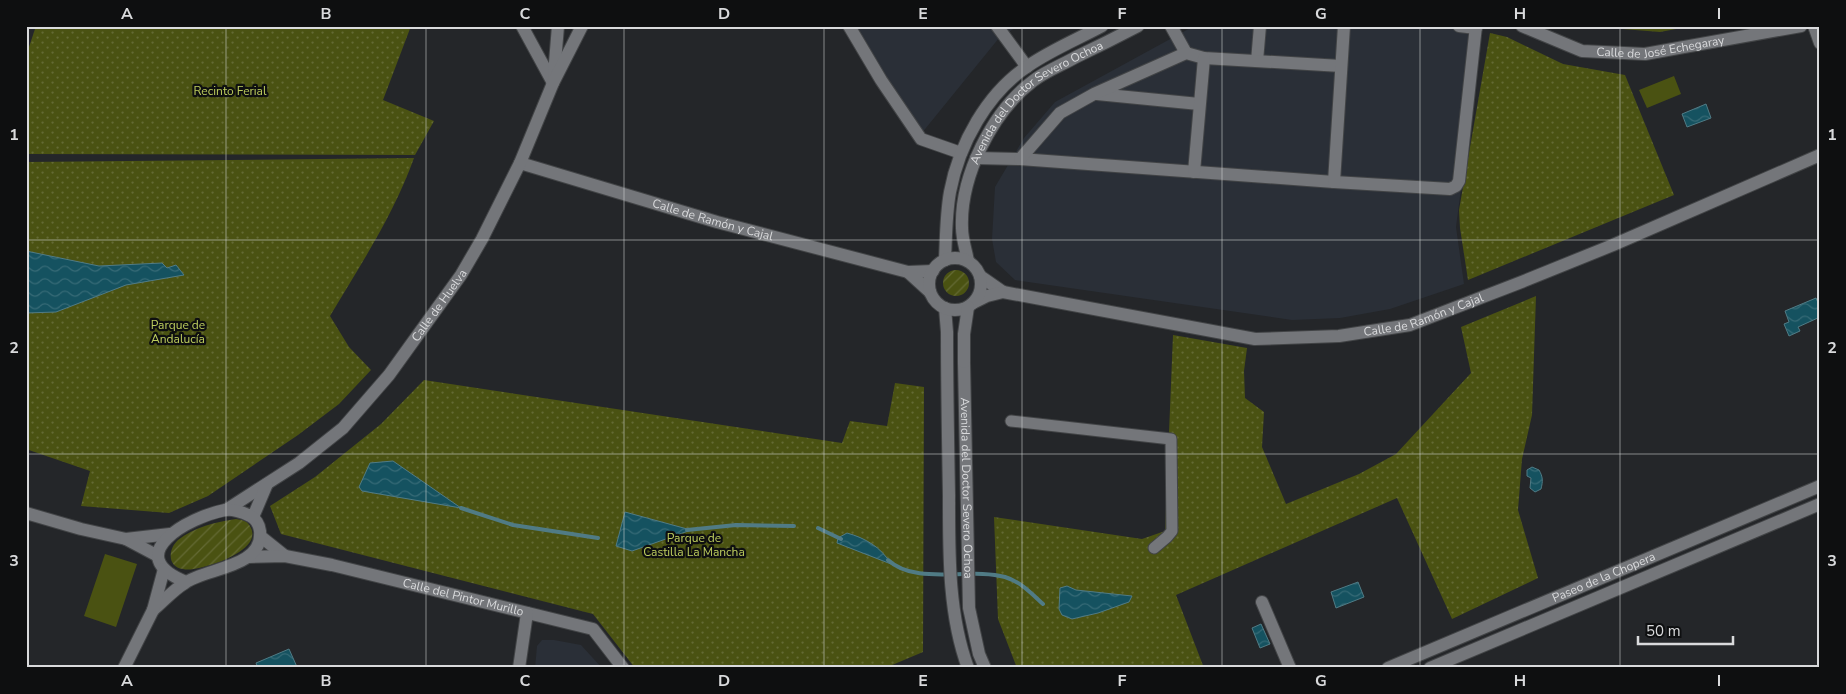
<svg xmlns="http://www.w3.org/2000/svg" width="1846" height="694" font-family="'Nunito Sans',sans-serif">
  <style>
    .built { fill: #2a2f37 }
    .grass { fill: #4a5212 }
    .park { fill: url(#park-dots) }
    .garden { fill: url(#garden-furrows) }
    .water { fill: url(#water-waves); stroke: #507b85 }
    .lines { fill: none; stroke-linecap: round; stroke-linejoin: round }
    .stream { stroke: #507b85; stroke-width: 4 }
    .pedestrian-casing { stroke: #424446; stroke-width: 13 }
    .minor-casing { stroke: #424446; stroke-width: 14 }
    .tertiary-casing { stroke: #424446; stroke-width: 14 }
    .secondary-casing { stroke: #424446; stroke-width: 14 }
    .pedestrian { stroke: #74767a; stroke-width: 11 }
    .minor { stroke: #74767a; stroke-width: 12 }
    .tertiary { stroke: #74767a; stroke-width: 12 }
    .secondary { stroke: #74767a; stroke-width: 12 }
    .grid { fill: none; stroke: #d9dadc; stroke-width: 1; stroke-opacity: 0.55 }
    .labels { text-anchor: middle; stroke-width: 4.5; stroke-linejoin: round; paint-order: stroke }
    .street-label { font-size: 12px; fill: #d9dadc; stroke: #0e0f10 }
    .park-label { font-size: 12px; fill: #bdcd5e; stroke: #0e0f10 }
    .neatline { fill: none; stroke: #d9dadc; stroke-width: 2 }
    .grid-label { font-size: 16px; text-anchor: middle; font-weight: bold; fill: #d9dadc }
  </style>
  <defs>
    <pattern id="park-dots" width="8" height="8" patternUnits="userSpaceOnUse" patternTransform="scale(1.25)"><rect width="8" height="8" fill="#4a5212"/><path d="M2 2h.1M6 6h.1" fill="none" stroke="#646a34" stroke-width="1.8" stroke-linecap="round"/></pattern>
    <pattern id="garden-furrows" width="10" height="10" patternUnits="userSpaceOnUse" patternTransform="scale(1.25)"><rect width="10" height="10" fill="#4a5212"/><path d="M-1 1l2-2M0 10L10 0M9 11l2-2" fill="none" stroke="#646a34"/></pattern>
    <pattern id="water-waves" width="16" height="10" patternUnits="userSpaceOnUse" patternTransform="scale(1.25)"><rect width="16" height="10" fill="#155260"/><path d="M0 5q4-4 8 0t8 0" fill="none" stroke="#366a76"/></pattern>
  </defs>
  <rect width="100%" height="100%" fill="#242629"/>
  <!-- built -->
  <path class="built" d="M847,26h171l-19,12 -82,101z
    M1194,26h288l-26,201 8,57 -74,25 -50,9 -48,2 -277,-40 -19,-18 -4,-23 3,-52 29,-49 31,-36z
    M542,640h12l27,5 21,23h-67l2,-22z"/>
  <!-- grass -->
  <path class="grass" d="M1674,76l7,18 -34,14 -8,-18z
    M105,554l32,10 -21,63 -32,-11z"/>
  <!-- park -->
  <path class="park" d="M36,26h375l-28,74 51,21 -19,34 -389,-1v-98z
    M1585,26h107l-32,6z
    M1490,33l17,4 56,27 62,11 49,120 -206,85 -8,-52 -1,-18z
    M414,158c-20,56 -53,106 -84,158l19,31 22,23 -32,34 -41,31 -90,61 -39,17 -88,-7 9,-35 -64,-22v-287z
    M1536,296l-4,119 -10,44 -4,51 20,68 -86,41 -55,-121 -221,97 28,73h-187l-19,-49 -4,-102 148,22 23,-8 8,-196 74,13 -3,23 1,27 19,14 -2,35 24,57 73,-30 37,-20 75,-81 -10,-46z
    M424,380l418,63 8,-22 37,5 8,-43 29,4 -1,265 -38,16h-250l-42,-54 -312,-80 -11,-28 45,-29 66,-53z"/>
  <!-- garden -->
  <path class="garden" d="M943 283a13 13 0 1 1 26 0a13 13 0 1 1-26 0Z
    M236,519c7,1 12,2 15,9 9,19 -27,33 -41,37 -8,2 -19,6 -27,4 -16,-2 -15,-20 -5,-29 16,-13 38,-18 58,-21z"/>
  <!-- water -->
  <path class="water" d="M1706,104l5,14 -24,9 -5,-13z
    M26,251l73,15 63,-3 5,5 9,-3 8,10 -58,10 -70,27 -30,1z
    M1816,298l4,9v10l-22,10 2,4 -11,5 -5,-12 5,-2 -4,-11z
    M393,461l68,47 -99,-17 -3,-4 11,-24z
    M1532,467l7,3c4,7 4,11 2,19l-6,3 -5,-4 1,-10 -4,-2v-6z
    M625,512l66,18 -59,21 -16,-5z
    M847,533c18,5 34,14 44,31l-54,-21 1,-5z
    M1358,582l6,15 -28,11 -5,-16z
    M1067,586l9,4 56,6 -3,6 -31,11 -26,6 -10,-4 -3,-6 1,-21z
    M1261,624l9,20 -10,4 -8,-20z
    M289,649l8,18 -39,1 -2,-5z"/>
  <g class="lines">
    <!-- stream -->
    <path class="stream" d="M461,508l52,17 85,13
      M818,528l23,11
      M687,530l49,-5 58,1
      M888,560c28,26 82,7 117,17 16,5 26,16 38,27"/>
    <defs>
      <path id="pedestrian" d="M1011,421l160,18 1,92 -5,6 -13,11"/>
      <g id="minor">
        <path d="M522,26l31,57"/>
        <path d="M849,26l32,54 40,59 40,14"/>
        <path d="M997,26l30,41"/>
        <path d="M1171,26l15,27"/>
        <path d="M1459,26l17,2"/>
        <path id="s1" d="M1522,26l60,25 63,3 156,-28"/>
        <path d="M1257,61l3,-35"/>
        <path d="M554,75l4,-49"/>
        <path d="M1097,94l102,10"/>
        <path d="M976,158l44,1 314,23 116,7 6,-3 3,-5 17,-155"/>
        <path d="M1020,159l40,-46 34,-19 92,-41 18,5 137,8"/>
        <path id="s2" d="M520,163l197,59 191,50 25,-1"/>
        <path d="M1194,172l10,-114"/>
        <path d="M1334,182l10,-156"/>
        <path d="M945,260c1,-22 1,-46 5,-68 9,-48 37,-99 78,-126 23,-16 50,-27 74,-40"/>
        <path id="s3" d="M968,261c-2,-11 -6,-22 -6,-33 -2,-52 30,-116 71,-147 13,-10 29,-16 43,-24 21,-10 41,-20 62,-31"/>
        <path d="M908,272l22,20"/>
        <path d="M980,276l23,16"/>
        <path id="s4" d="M973,303l14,-7 16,-4 252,47 84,-3 71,-11 114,-44 89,-36 207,-90"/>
        <path d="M945,308l2,24c0,54 1,109 2,163 0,57 -1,119 19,173"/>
        <path id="s5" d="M964,362l5,246 10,46 6,14"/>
        <path id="s6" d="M226,510l73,-47 44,-35 46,-53 72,-100 21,-36 38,-76 33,-80 29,-57"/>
        <path d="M26,513l55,16 45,10 44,-5"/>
        <path d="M253,517l14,-33"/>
        <path d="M260,536l25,20"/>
        <path d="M126,539l32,17"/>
        <path id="s7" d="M248,557l37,-1 47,9 261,64 30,39"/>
        <path d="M1262,602l28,66"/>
        <path d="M153,610c11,-9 20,-20 32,-27 20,-15 79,-15 75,-52 -1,-7 -4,-12 -10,-15 -7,-4 -18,-7 -25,-6 -36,7 -106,45 -39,72"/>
        <path d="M124,668l29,-58 11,-41"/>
        <path d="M519,668l8,-55"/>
      </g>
      <path id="tertiary" d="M1814,26l6,17"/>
      <g id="secondary">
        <circle cx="955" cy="284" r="26"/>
        <path d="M964,362v-28l4,-27"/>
        <path id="s8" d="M1388,668l432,-182"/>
        <path d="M1430,668l390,-164"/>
      </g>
    </defs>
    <!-- pedestrian casing -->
    <use href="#pedestrian" class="pedestrian-casing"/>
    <!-- minor casing -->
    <use href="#minor" class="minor-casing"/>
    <!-- tertiary casing -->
    <use href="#tertiary" class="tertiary-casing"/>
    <!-- secondary casing -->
    <use href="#secondary" class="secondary-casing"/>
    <!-- pedestrian -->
    <use href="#pedestrian" class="pedestrian"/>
    <!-- minor -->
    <use href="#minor" class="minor"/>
    <!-- tertiary -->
    <use href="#tertiary" class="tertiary"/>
    <!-- secondary -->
    <use href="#secondary" class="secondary"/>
  </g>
  <!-- grid -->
  <path class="grid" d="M226,26v642M426,26v642M624,26v642M824,26v642M1022,26v642M1222,26v642M1420,26v642M1620,26v642M26,240h1794M26,454h1794"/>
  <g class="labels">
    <!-- street labels -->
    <g class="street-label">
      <text dy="4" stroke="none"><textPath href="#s1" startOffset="144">Calle de José Echegaray</textPath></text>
      <text dy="4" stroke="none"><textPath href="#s3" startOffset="190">Avenida del Doctor Severo Ochoa</textPath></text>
      <text dy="4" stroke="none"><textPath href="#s2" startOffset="201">Calle de Ramón y Cajal</textPath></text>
      <text dy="4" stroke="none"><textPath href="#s6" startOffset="299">Calle de Huelva</textPath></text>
      <text dy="4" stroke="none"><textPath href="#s4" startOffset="460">Calle de Ramón y Cajal</textPath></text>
      <text dy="4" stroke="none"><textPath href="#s5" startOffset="126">Avenida del Doctor Severo Ochoa</textPath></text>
      <text dy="4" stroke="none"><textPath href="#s8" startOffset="234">Paseo de la Chopera</textPath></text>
      <text dy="4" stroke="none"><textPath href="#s7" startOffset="220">Calle del Pintor Murillo</textPath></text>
    </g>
    <!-- park labels -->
    <g class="park-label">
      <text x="230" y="95">Recinto Ferial</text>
      <text x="178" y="329">Parque de<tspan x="178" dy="14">Andalucía</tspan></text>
      <text x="694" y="542">Parque de<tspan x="694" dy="14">Castilla La Mancha</tspan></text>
    </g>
  </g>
  <!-- border -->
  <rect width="1846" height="694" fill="none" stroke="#0e0f10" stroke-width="55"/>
  <!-- scale -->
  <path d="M1638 636v8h95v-8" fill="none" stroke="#d9dadc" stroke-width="2.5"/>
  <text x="1646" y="636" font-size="15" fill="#d9dadc" stroke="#0e0f10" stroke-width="4" paint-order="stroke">50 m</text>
  <rect x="28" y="28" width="1790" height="638" class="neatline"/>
  <g class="grid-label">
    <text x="127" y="19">A</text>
    <text x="326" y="19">B</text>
    <text x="525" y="19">C</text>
    <text x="724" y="19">D</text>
    <text x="923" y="19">E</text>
    <text x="1122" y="19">F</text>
    <text x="1321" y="19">G</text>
    <text x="1520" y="19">H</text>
    <text x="1719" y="19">I</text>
    <text x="14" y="140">1</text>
    <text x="1832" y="140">1</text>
    <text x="14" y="353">2</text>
    <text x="1832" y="353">2</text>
    <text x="14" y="566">3</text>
    <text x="1832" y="566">3</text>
    <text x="127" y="686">A</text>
    <text x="326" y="686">B</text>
    <text x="525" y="686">C</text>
    <text x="724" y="686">D</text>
    <text x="923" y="686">E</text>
    <text x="1122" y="686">F</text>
    <text x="1321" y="686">G</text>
    <text x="1520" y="686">H</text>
    <text x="1719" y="686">I</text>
  </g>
</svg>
